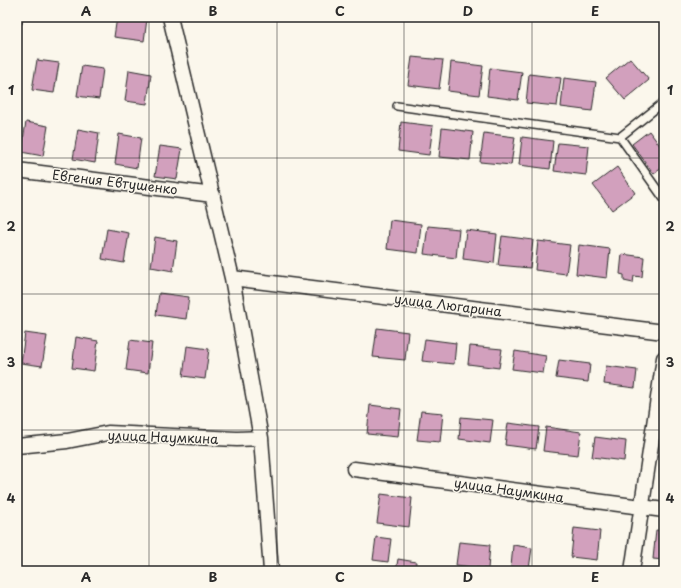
<svg xmlns="http://www.w3.org/2000/svg" width="681" height="588" font-family="'Playpen Sans',sans-serif">
  <style>
    .building { fill: #d2a0bd; stroke: #2b2b2b }
    .lines { fill: none; stroke-linecap: round; stroke-linejoin: round }
    .lane-casing { stroke: #2b2b2b; stroke-width: 10 }
    .street-casing { stroke: #2b2b2b; stroke-width: 17 }
    .lane { stroke: #fbf7ec; stroke-width: 7 }
    .street { stroke: #fbf7ec; stroke-width: 14 }
    .grid { fill: none; stroke: #2b2b2b; stroke-width: 1; stroke-opacity: 0.55 }
    .labels { text-anchor: middle; stroke-width: 3; stroke-linejoin: round; paint-order: stroke }
    .street-label { font-size: 13px; fill: #2b2b2b; stroke: #fbf7ec }
    .neatline { fill: none; stroke: #2b2b2b; stroke-width: 1.5 }
    .grid-label { font-size: 13px; text-anchor: middle; font-weight: bold; fill: #2b2b2b }
  </style>
  <rect width="100%" height="100%" fill="#fbf7ec"/>
  <filter id="ink" filterUnits="userSpaceOnUse"><feTurbulence type="fractalNoise" baseFrequency=".025" numOctaves="2"/><feDisplacementMap in="SourceGraphic" scale="8" xChannelSelector="R" yChannelSelector="G"/><feConvolveMatrix kernelMatrix="1 2 1 2 8 2 1 2 1" color-interpolation-filters="sRGB"/></filter>
  <g filter="url(#ink)">
    <!-- building -->
    <path class="building" d="M17,17h6l-1,7h-5z
      M117,17l30,2 -3,22 -30,-4z
      M412,57l31,3 -4,29 -31,-4z
      M630,58l19,22 -24,20 -19,-22z
      M37,60l22,3 -5,30 -22,-3z
      M451,62l32,4 -4,29 -31,-4z
      M82,66l21,3 -4,30 -22,-3z
      M490,68l32,4 -4,28 -31,-4z
      M129,70l22,4 -4,30 -22,-3z
      M529,74l32,4 -4,28 -31,-3z
      M564,78l32,4 -4,29 -31,-4z
      M26,122l22,4 -5,30 -22,-4z
      M401,122l32,4 -4,29 -31,-4z
      M442,128l31,4 -3,28 -31,-3z
      M78,129l21,4 -4,30 -22,-4z
      M649,131l15,20v15l-10,8 -22,-30z
      M484,133l31,4 -4,28 -31,-3z
      M119,134l22,4 -4,30 -22,-4z
      M522,137l31,4 -3,28 -31,-4z
      M558,143l31,3 -3,29 -32,-4z
      M160,146l22,3 -5,30 -22,-3z
      M617,167l18,26 -23,17 -19,-25z
      M390,220l31,4 -3,29 -31,-4z
      M428,226l31,3 -3,29 -32,-4z
      M107,229l22,4 -5,30 -22,-4z
      M466,230l31,4 -3,29 -31,-4z
      M502,236l31,4 -3,28 -32,-3z
      M155,237l22,4 -4,30 -22,-4z
      M538,241l32,4 -4,29 -31,-4z
      M579,245l31,4 -3,29 -31,-4z
      M622,254l22,3 -2,20 -8,-1 -1,7 -9,-2v-6l-4,-1z
      M159,293l30,4 -3,22 -30,-4z
      M377,328l31,4 -3,28 -32,-3z
      M25,333l22,3 -5,30 -21,-3z
      M76,337l22,4 -4,30 -22,-3z
      M425,339l31,4 -2,21 -32,-3z
      M130,340l22,3 -4,30 -22,-3z
      M187,346l22,3 -4,30 -22,-3z
      M470,346l32,3 -3,19 -31,-4z
      M515,351l31,5 -3,17 -31,-4z
      M559,360l31,4 -2,18 -32,-4z
      M606,366l31,4 -2,18 -31,-4z
      M370,405l31,4 -3,28 -31,-3z
      M421,411l22,2 -3,29 -23,-2z
      M461,417l32,3 -3,23 -31,-4z
      M508,423l31,4 -3,22 -31,-4z
      M546,427l35,5 -3,23 -35,-4z
      M595,437l31,4 -2,20 -32,-4z
      M381,494l31,4 -3,29 -32,-4z
      M574,528l26,3 -3,29 -26,-3z
      M656,530l8,1v29l-11,-1z
      M376,537l15,2 -3,23 -15,-2z
      M459,542l31,3 -2,24 -32,-4z
      M513,545l19,3 -3,21 -18,-2z
      M398,559l18,3 -1,9h-19z"/>
    <g class="lines">
      <defs>
        <path id="lane" d="M397,106l223,31 44,-35
          M620,137l44,62"/>
        <path id="street" d="M170,17l62,261 29,160 10,133
          M17,170l196,25
          M232,278l432,54
          M17,446l50,-5 41,-8 129,6 24,-1
          M354,469l310,41
          M632,571l32,-213"/>
      </defs>
      <!-- lane casing -->
      <use href="#lane" class="lane-casing"/>
      <!-- street casing -->
      <use href="#street" class="street-casing"/>
      <!-- lane -->
      <use href="#lane" class="lane"/>
      <!-- street -->
      <use href="#street" class="street"/>
    </g>
  </g>
  <!-- grid -->
  <path class="grid" d="M149,17v554M277,17v554M404,17v554M532,17v554M17,158h647M17,294h647M17,430h647"/>
  <g class="labels">
    <!-- street labels -->
    <g class="street-label">
      <text transform="translate(115 182) rotate(7)" y="5">Евгения Евтушенко</text>
      <text transform="translate(448 305) rotate(7)" y="5">улица Люгарина</text>
      <text transform="translate(163 437) rotate(2)" y="5">улица Наумкина</text>
      <text transform="translate(509 490) rotate(8)" y="5">улица Наумкина</text>
    </g>
  </g>
  <!-- margin -->
  <rect width="681" height="588" fill="none" stroke="#fbf7ec" stroke-width="44"/>
  <rect x="22" y="22" width="637" height="544" class="neatline"/>
  <g class="grid-label">
    <text x="86" y="16">A</text>
    <text x="213" y="16">B</text>
    <text x="340" y="16">C</text>
    <text x="468" y="16">D</text>
    <text x="595" y="16">E</text>
    <text x="11" y="95">1</text>
    <text x="670" y="95">1</text>
    <text x="11" y="231">2</text>
    <text x="670" y="231">2</text>
    <text x="11" y="367">3</text>
    <text x="670" y="367">3</text>
    <text x="11" y="503">4</text>
    <text x="670" y="503">4</text>
    <text x="86" y="582">A</text>
    <text x="213" y="582">B</text>
    <text x="340" y="582">C</text>
    <text x="468" y="582">D</text>
    <text x="595" y="582">E</text>
  </g>
</svg>
